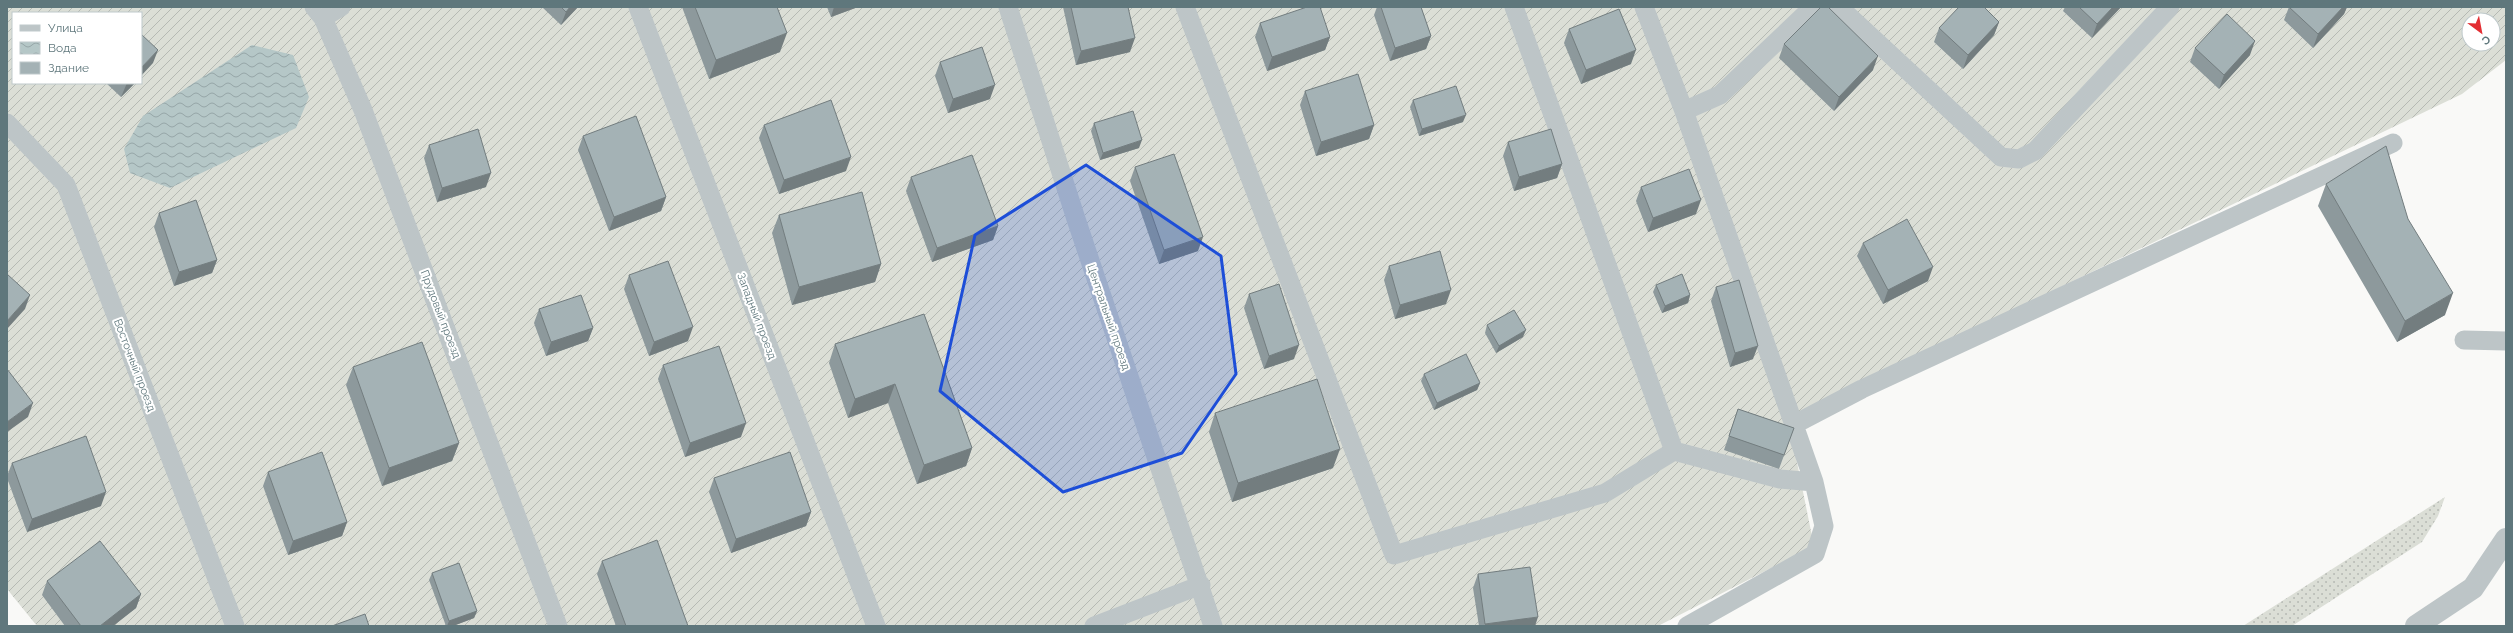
<svg xmlns="http://www.w3.org/2000/svg" width="2513" height="633" font-family="Raleway,sans-serif">
  <style>
    .grass { fill: url(#grass-dots) }
    .garden { fill: url(#garden-furrows); fill-rule: evenodd }
    .water { fill: url(#water-waves) }
    .lines { fill: none; stroke-linecap: round; stroke-linejoin: round }
    .service { stroke: #bdc5c7; stroke-width: 19 }
    .tertiary { stroke: #bdc5c7; stroke-width: 22 }
    .wall { fill: #8d999c }
    .shaded-wall { fill: #737d7f }
    .building { fill: #a4b2b5; stroke: #737d7f }
    .marked { fill: #1d4ed8; fill-opacity: 0.2; stroke: #1d4ed8; stroke-width: 3; stroke-linejoin: round }
    .labels { text-anchor: middle; stroke-width: 4; stroke-linejoin: round; paint-order: stroke }
    .street-label { font-size: 11px; fill: #5f777c; stroke: #fff }
  </style>
  <defs>
    <pattern id="grass-dots" width="8" height="8" patternUnits="userSpaceOnUse"><rect width="8" height="8" fill="#dbded6"/><path d="M2 2h.1M6 6h.1" fill="none" stroke="#b5b9b3" stroke-width="1.8" stroke-linecap="round"/></pattern>
    <pattern id="garden-furrows" width="10" height="10" patternUnits="userSpaceOnUse"><rect width="10" height="10" fill="#dbded6"/><path d="M-1 1l2-2M0 10L10 0M9 11l2-2" fill="none" stroke="#b5b9b3"/></pattern>
    <pattern id="water-waves" width="16" height="10" patternUnits="userSpaceOnUse"><rect width="16" height="10" fill="#b5c7c7"/><path d="M0 5q4-4 8 0t8 0" fill="none" stroke="#96a6a7"/></pattern>
  </defs>
  <rect width="100%" height="100%" fill="#f9f9f7"/>
  <!-- grass -->
  <path class="grass" d="M2445,497l-7,19 -16,26 -130,84h-49z"/>
  <!-- garden -->
  <path class="garden" d="M7,7h2499v53l-44,34 -674,324 26,128 -156,80h-1621l-30,-37zM13,13h128v70h-128zM2469,20h24v24h-24z"/>
  <!-- water -->
  <path class="water" d="M252,45l41,10 16,42 -13,31 -126,60 -40,-15 -6,-24 19,-33z"/>
  <g class="lines">
    <!-- service -->
    <path class="service" d="M314,7l9,11 40,92 195,516
      M638,7l238,619
      M1008,7l68,212 137,407
      M1185,7l209,548 211,-62 69,-42 106,28 34,3
      M1514,7l160,444
      M1644,7l40,104 130,371 10,44 -9,28 -128,72
      M1839,7l162,150 18,2 16,-8 135,-144
      M323,18l18,-11
      M1684,111l36,-16 93,-88
      M7,123l59,62 169,441
      M2464,340l42,1
      M1795,424l67,-35 531,-246
      M1094,626l107,-41"/>
    <!-- tertiary -->
    <path class="tertiary" d="M2416,626l57,-38 33,-49"/>
  </g>
  <!-- wall -->
  <path class="wall" d="M542,7h36l-17,18z
    M682,7h95l3,45 -71,27z
    M827,7h31l-27,10z
    M1063,7h65l2,45 -54,13z
    M1377,7h44l10,29 -5,13 -36,12 -16,-46z
    M2065,7h56l-29,31 -29,-27z
    M2289,7h58l-3,7 -31,34 -29,-28z
    M1999,22l-5,13 -31,34 -29,-27 5,-14z
    M1260,23l70,14 -5,13 -58,21 -12,-34z
    M1569,29l62,35 -50,20 -17,-41z
    M1784,44l89,26 -39,41 -55,-53z
    M2195,48l55,7 -31,34 -29,-27z
    M940,62l50,37 -42,14 -13,-37z
    M106,83h29l-14,14z
    M1305,91l69,34 -5,14 -53,17 -16,-51z
    M1413,100l50,22 -44,14 -9,-29z
    M1094,123l45,25 -39,12 -9,-29z
    M764,125l82,46 -67,23 -20,-56z
    M583,136l83,61 -5,14 -52,20 -31,-81z
    M1508,142l54,22 -5,14 -43,13 -11,-35z
    M429,145l57,42 -49,15 -13,-44z
    M1135,167l63,84 -39,13 -29,-83z
    M911,177l87,49 -5,14 -61,22 -26,-71z
    M2326,184l119,131 -48,27 -79,-136z
    M1641,187l55,27 -48,18 -12,-31z
    M159,213l58,47 -5,13 -38,13 -20,-59z
    M779,215l102,49 -6,18 -83,23 -20,-72z
    M1863,243l65,38 -45,23 -26,-48z
    M1389,266l57,38 -51,15 -11,-39z
    M629,275l59,66 -39,15 -25,-67z
    M1656,285l34,10 -2,8 -26,10 -9,-21z
    M1716,287l37,72 -23,8 -19,-66z
    M1249,294l45,65 -30,10 -20,-61z
    M539,309l54,19 -5,13 -42,15 -12,-33z
    M924,314l48,134 -6,18 -49,18 -29,-81 -40,15 -19,-55 6,-19z
    M1487,325l36,12 -27,16 -11,-20z
    M663,365l78,72 -56,20 -27,-78z
    M353,367l106,76 -7,18 -70,25 -36,-101z
    M1424,374l56,9 -3,7 -43,20 -13,-29z
    M1738,409l56,19 -15,41 -55,-19z
    M1215,413l118,55 -101,34 -23,-70z
    M12,463l89,43 -74,26 -20,-54v-2z
    M268,472l79,50 -5,14 -54,19 -25,-69z
    M714,478l97,34 -5,14 -75,27 -22,-61z
    M602,561l86,65h-72l-19,-52z
    M432,573l45,38 -3,7 -21,8h-7l-17,-46z
    M1478,574l57,52h-56l-6,-38z
    M47,581l94,13 -5,14 -23,18h-48l-23,-31z"/>
  <!-- shaded-wall -->
  <path class="shaded-wall" d="M570,7h8l-17,18 5,-13z
    M834,7h24l-27,10z
    M2113,7h8l-29,31 5,-14z
    M2343,7h4l-3,7 -31,34 5,-14z
    M1999,22l-5,13 -31,34 5,-14z
    M787,33l-7,19 -71,27 7,-19z
    M1431,36l-5,13 -36,12 5,-13z
    M1330,37l-5,13 -58,21 5,-14z
    M1135,38l-5,14 -54,13 5,-14z
    M2255,41l-5,14 -31,34 5,-14z
    M158,50l-5,13 -12,13v-8z
    M1636,50l-5,14 -50,20 5,-14z
    M1878,56l-5,14 -39,41 5,-14z
    M127,83h8l-14,14z
    M995,85l-5,14 -42,14 5,-14z
    M1466,115l-3,7 -44,14 3,-7z
    M1374,125l-5,14 -53,17 5,-14z
    M1142,140l-3,8 -39,12 3,-7z
    M851,157l-5,14 -67,23 5,-14z
    M1562,164l-5,14 -43,13 5,-14z
    M491,173l-5,14 -49,15 5,-14z
    M666,197l-5,14 -52,20 5,-14z
    M1701,200l-5,14 -48,18 5,-14z
    M998,226l-5,14 -61,22 5,-14z
    M1203,237l-5,14 -39,13 5,-14z
    M217,260l-5,13 -38,13 5,-14z
    M881,264l-6,18 -83,23 7,-18z
    M1933,267l-5,14 -45,23 5,-14z
    M1451,290l-5,14 -51,15 5,-14z
    M2453,293l-8,22 -48,27 8,-21z
    M30,295l-5,14 -18,20v-8z
    M1690,295l-2,8 -26,10 3,-7z
    M693,327l-5,14 -39,15 5,-14z
    M593,328l-5,13 -42,15 5,-14z
    M1526,330l-3,7 -27,16 3,-7z
    M1299,345l-5,14 -30,10 5,-13z
    M1758,346l-5,13 -23,8 5,-14z
    M1480,383l-3,7 -43,20 3,-7z
    M895,384l-7,19 -40,15 7,-19z
    M33,403l-5,14 -21,15v-10z
    M746,423l-5,14 -56,20 5,-14z
    M459,443l-7,18 -70,25 7,-18z
    M972,448l-6,18 -49,18 7,-19z
    M1340,449l-7,19 -101,34 6,-19z
    M106,492l-5,14 -74,26 5,-13z
    M811,512l-5,14 -75,27 5,-14z
    M347,522l-5,14 -54,19 5,-14z
    M141,594l-5,14 -23,18h-13z
    M477,611l-3,7 -21,8h-6l2,-5z
    M1538,617l-3,9h-50v-2z"/>
  <!-- building -->
  <path class="building" d="M561,7h9l-4,5z
    M695,7h82l10,26 -71,27z
    M1071,7h57l7,31 -54,13z
    M1307,7h13l10,30 -58,20 -12,-34z
    M1381,7h40l10,29 -36,12z
    M1821,7h7l50,49 -39,41 -55,-53z
    M1959,7h25l15,15 -31,33 -29,-27z
    M2079,7h34l-16,17z
    M2289,7h54l-25,27z
    M1619,9l17,41 -50,20 -17,-41z
    M2227,14l28,27 -31,34 -29,-27z
    M141,34l17,16 -17,18z
    M982,47l13,38 -42,14 -13,-37z
    M1358,74l16,51 -53,17 -16,-51z
    M1456,86l10,29 -44,14 -9,-29z
    M831,100l20,57 -67,23 -20,-55z
    M1133,111l9,29 -39,13 -9,-30z
    M636,116l30,81 -52,20 -31,-81z
    M478,129l13,44 -49,15 -13,-43z
    M1551,129l11,35 -43,13 -11,-35z
    M2386,146l22,73 45,74 -48,28 -79,-137z
    M1174,154l29,83 -39,13 -29,-83z
    M972,155l26,71 -61,22 -26,-71z
    M1689,169l12,31 -48,18 -12,-31z
    M862,192l19,72 -82,23 -20,-72z
    M196,200l21,60 -38,12 -20,-59z
    M1907,219l26,48 -45,23 -25,-47z
    M1440,251l11,39 -51,15 -11,-39z
    M668,261l25,66 -39,15 -25,-67z
    M7,274l23,21 -23,26z
    M1682,274l8,21 -25,11 -9,-21z
    M1739,280l19,66 -23,7 -19,-66z
    M1279,284l20,61 -30,11 -20,-62z
    M581,295l12,33 -42,14 -12,-33z
    M1514,310l12,20 -27,16 -12,-21z
    M924,314l48,134 -48,17 -29,-81 -40,15 -20,-55z
    M422,342l37,101 -70,25 -36,-101z
    M719,346l27,77 -56,20 -27,-78z
    M1466,354l14,29 -43,20 -13,-29z
    M7,369l26,34 -26,19z
    M1317,379l23,70 -102,34 -23,-70z
    M1738,409l56,19 -10,27 -55,-19z
    M86,436l20,56 -74,27 -20,-56z
    M322,452l25,70 -54,19 -25,-69z
    M790,452l21,60 -75,27 -22,-61z
    M657,540l31,86h-62l-24,-65z
    M100,541l41,53 -41,32h-19l-34,-45z
    M459,563l18,48 -28,10 -17,-48z
    M1530,567l8,50 -53,7 -7,-50z
    M365,614l4,12h-37z"/>
  <!-- marked area -->
  <path class="marked" d="M1086,165l135,91 15,118 -54,79 -119,39 -123,-101 35,-156z"/>
  <g class="labels">
    <!-- street labels -->
    <g class="street-label">
      <text transform="translate(441 314) rotate(69)" y="4">Прудовый проезд</text>
      <text transform="translate(757 316) rotate(69)" y="4">Западный проезд</text>
      <text transform="translate(1109 317) rotate(71)" y="4">Центральный проезд</text>
      <text transform="translate(135 365) rotate(69)" y="4">Восточный проезд</text>
    </g>
  </g>
  <!-- border -->
  <rect width="2513" height="633" fill="none" stroke="#5f777c" stroke-width="16"/>
  <!-- legend -->
  <rect x="12" y="12" width="130" height="72" fill="#ffffff" stroke="#bfc9cb"/>
  <rect x="20" y="25" width="20" height="6" fill="#bdc5c7" stroke="#bfc9cb"/>
  <text x="48" y="32" font-size="12" fill="#5f777c">Улица</text>
  <rect x="20" y="42" width="20" height="12" fill="url(#water-waves)" stroke="#bfc9cb"/>
  <text x="48" y="52" font-size="12" fill="#5f777c">Вода</text>
  <rect x="20" y="62" width="20" height="12" fill="#a4b2b5" stroke="#bfc9cb"/>
  <text x="48" y="72" font-size="12" fill="#5f777c">Здание</text>
  <!-- north arrow -->
  <g transform="translate(2481 32) rotate(148)"><circle r="19" fill="#ffffff" stroke="#bfc9cb"/>
  <path d="M0-3L7 15L0 10L-7 15Z" fill="#e32e33"/>
  <text y="-6" font-size="11" font-weight="bold" text-anchor="middle" fill="#5f777c">С</text>
  </g>
</svg>
